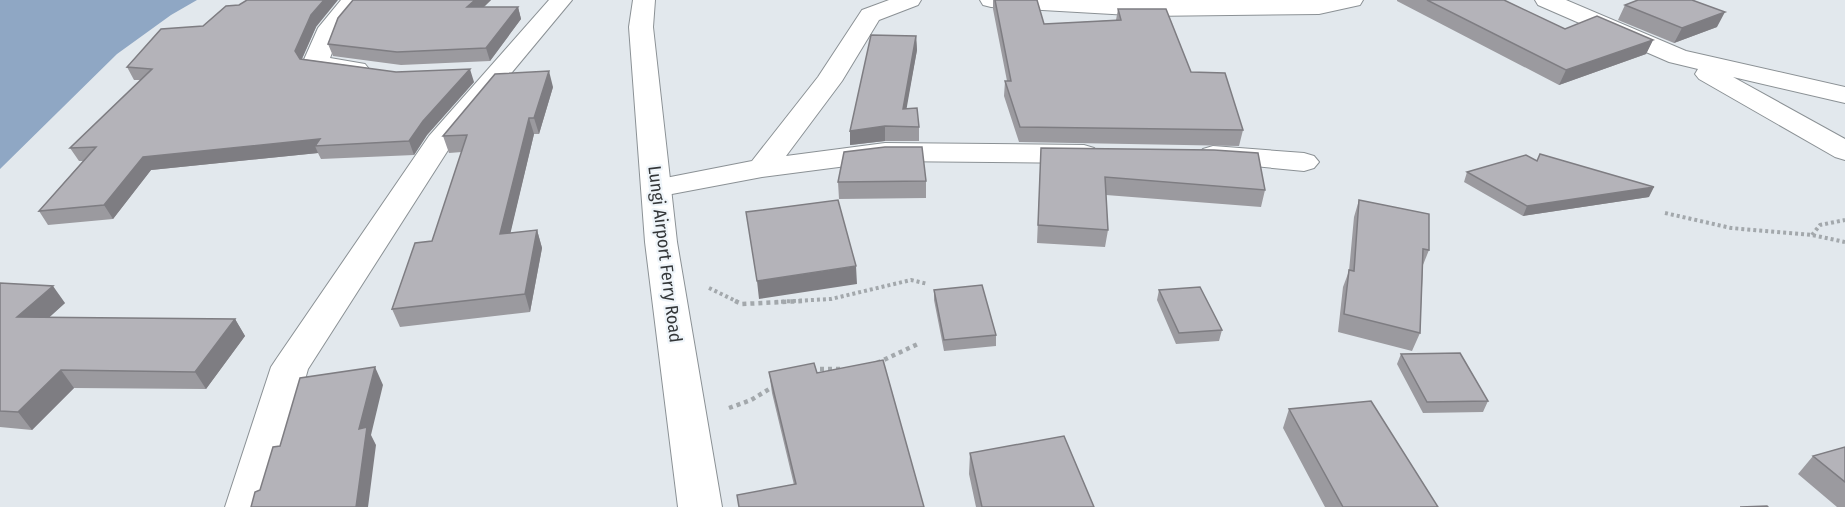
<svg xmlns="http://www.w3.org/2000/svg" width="1845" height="507" font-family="'Fira Sans Condensed',sans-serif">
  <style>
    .water { fill: #8fa7c4 }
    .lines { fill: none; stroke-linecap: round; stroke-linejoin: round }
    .minor-casing { stroke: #8b9195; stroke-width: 2 }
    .major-casing { stroke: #8b9195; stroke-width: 2 }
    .path-far1 { stroke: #a3a8ac; stroke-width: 4; stroke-dasharray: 3 3; stroke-linecap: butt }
    .path { stroke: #a3a8ac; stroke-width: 4.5; stroke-dasharray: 4 4; stroke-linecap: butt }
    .minor { fill: #fff; fill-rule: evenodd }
    .major { fill: #fff; fill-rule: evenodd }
    .wall { fill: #9b9a9f }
    .shaded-wall { fill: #7e7d82 }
    .building { fill: #b4b3b9; stroke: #7e7d82; stroke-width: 1.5 }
    .labels { text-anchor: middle; stroke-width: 4.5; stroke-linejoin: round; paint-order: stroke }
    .street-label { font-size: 18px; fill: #343739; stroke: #eff5fa }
  </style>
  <rect width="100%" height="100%" fill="#e2e8ed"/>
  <!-- water -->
  <path class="water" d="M0,0h197l-26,15 -54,39 -117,115z"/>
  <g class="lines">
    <defs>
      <path id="minor" d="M341,0h23l-23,29 -11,29 35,6 4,5 -4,5c-18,5 -41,0 -59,-5l-4,-5 16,-36z
        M549,0h23l-122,147 -142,222 -39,138h-44l46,-140 6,-9 152,-222z
        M889,0h32l-3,5 -39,15 -37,61 -56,75 99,-13 199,2 10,3 5,6 -5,6 -10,3 -199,-2 -123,16 -106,20 -11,-3 -4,-6 4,-6 107,-21 66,-84 44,-67z
        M980,0h383l-3,5 -41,9 -172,2 -156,-9 -8,-2z
        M1535,0h31l120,51 159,36v16l-112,-26 112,62v21l-10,-3 -136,-78 -4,-5 3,-5 -29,-7 -131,-57z
        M1213,146l91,7 10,3 5,6 -5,6 -10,3 -101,-10 -5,-6 5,-6z"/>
      <path id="major" d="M633,0h22l-2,27 24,215 45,265h-44l-33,-265 -16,-215z"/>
    </defs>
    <!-- minor casing -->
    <use href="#minor" class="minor-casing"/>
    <!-- major casing -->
    <use href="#major" class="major-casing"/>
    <!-- path-far1 -->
    <path class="path-far1" d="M1665,213l66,15 81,7 33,7
      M1812,235l8,-10 25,-5
      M709,288l29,14
      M775,302l56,-3 80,-19 17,4"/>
    <!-- path -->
    <path class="path" d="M735,301l7,3 60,-3
      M877,363l43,-20
      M812,369h28
      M729,408l22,-8 25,-15"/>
    <!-- minor -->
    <use href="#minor" class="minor"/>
    <!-- major -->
    <use href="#major" class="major"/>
  </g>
  <!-- wall -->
  <path class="wall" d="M353,0h138l-7,7h34l3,12 -31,42 -89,4 -68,-9 -5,-12z
    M993,0h44l7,24 72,-4 2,-11 73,63 52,58 -4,16 -220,-4 -15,-46 1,-15h2l-14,-72z
    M1397,0h107l61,29 88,11 -7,14 -87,31 -162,-84z
    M239,5l77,22 -14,32 94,13 78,10 -47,53 -13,20 -93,4 -3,-6 -167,17 -38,49 -65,6 -9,-14 44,-50h-4l-9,-13 71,-68h-7l-7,-13 76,-41z
    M1625,5l92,22 -43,16 -56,-23z
    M916,36l1,14 -11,58 13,19v14h-34l-35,4v-14z
    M553,87l-14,47h-5l-24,99 27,-3 5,18 -12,64 -130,15 -8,-18 40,-68 30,-89 -13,1 -6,-17z
    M1041,148l224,42 -4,17 -155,-12 2,35 -3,17 -68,-4z
    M1537,161l112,36 -126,19 -59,-34 3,-10z
    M926,181v17l-87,1 -1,-17z
    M1359,200l70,50 -6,15 -3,68 -8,18 -74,-19 5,-45 6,-16 5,-54z
    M0,283l65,20 -17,15 187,1 10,17 -39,53 -132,-1 -42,42 -32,-3z
    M934,290l62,45v11l-52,5 -10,-51z
    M1159,290l63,40 -3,11 -43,3 -19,-44z
    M1401,354l87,47 -5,11 -60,1 -26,-49z
    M769,372l48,1 107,134 -130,-22 -22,-92z
    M1289,409l149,98h-113l-42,-79z
    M1845,447v60h-8l-39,-33 15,-18z
    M970,453l124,54h-118l-7,-33z"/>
  <!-- shaded-wall -->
  <path class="shaded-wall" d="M324,0h14l-22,27 -16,36 -5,-12 16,-36z
    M475,0h16l-20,19 -4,-12z
    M518,7l3,12 -31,42 -4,-13z
    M1725,12l-8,15 -43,16 8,-15z
    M916,36l1,14 -13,73 -1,-14z
    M1653,40l-7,14 -87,31 7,-15z
    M470,69l4,13 -47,53 -13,20 -5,-14 14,-20z
    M549,71l4,16 -14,47 -5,-16z
    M529,118l5,16 -28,118 -6,-18z
    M885,126v15l-35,4v-14z
    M320,139l-5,7 3,7 -167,17 -38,49 -9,-14 39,-48z
    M1654,187l-5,10 -126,19 4,-10z
    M537,230l5,18 -12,64 -5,-18z
    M856,266l1,18 -98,15 -2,-18z
    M53,286l12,17 -35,32 -13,-18z
    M235,319l10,17 -39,53 -11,-17z
    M375,367l8,18 -12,50 5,10 -8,62h-12l3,-78z
    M61,370l13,18 -42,42 -14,-18z"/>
  <!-- building -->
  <path class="building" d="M247,0h77l-13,15 -16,36 5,8 96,13 74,-3 -47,52 -14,20 -94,5 5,-7 -177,18 -39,48 -65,6 57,-64 -26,1 82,-79 -25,-2 34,-38 42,-3 23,-20 13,-1z
    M353,0h122l-8,7h51l-32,41 -89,4 -69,-8 10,-26z
    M995,0h42l7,24 77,-4 -3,-11h48l25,63 34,1 18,57 -223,-3 -15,-46h6z
    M1427,0h77l61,29 32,-13 56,24 -87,30z
    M1638,0h54l33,12 -43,16 -57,-23z
    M871,35l45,1 -13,73 14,-1 2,19 -34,-1 -35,5z
    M549,71l-15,47h-5l-29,116 37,-4 -12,64 -133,15 23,-66 17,-2 35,-106 -24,1 52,-62z
    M885,147h37l4,34 -88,1 6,-30z
    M1041,148l173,2 44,3 7,37 -160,-13 3,53 -70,-5z
    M1540,154l114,33 -127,19 -60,-34 59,-17 11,6z
    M838,200l18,66 -99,15 -11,-69z
    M1359,200l70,14v36l-6,-1 -3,84 -76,-19 5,-44 5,1z
    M0,283l53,3 -36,31 218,2 -40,53 -134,-2 -43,42 -18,-1z
    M982,285l14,50 -52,5 -10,-50z
    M1200,287l22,43 -43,3 -20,-43z
    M1460,353l28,48 -61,1 -26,-48z
    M883,360l41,147h-185l-2,-12 59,-11 -27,-112 45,-9 3,10z
    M375,367l-16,62 8,-2 -11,80h-105l4,-15 5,-2 13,-43 7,-1 20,-68z
    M1371,401l67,106h-95l-54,-98z
    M1064,436l30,71h-112l-12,-54z
    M1845,447v35l-32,-26z
    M1767,506l1,1h-28z"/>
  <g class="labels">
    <!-- street labels -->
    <g class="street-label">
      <text transform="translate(665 254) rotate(83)" y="6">Lungi Airport Ferry Road</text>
    </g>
  </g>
</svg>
